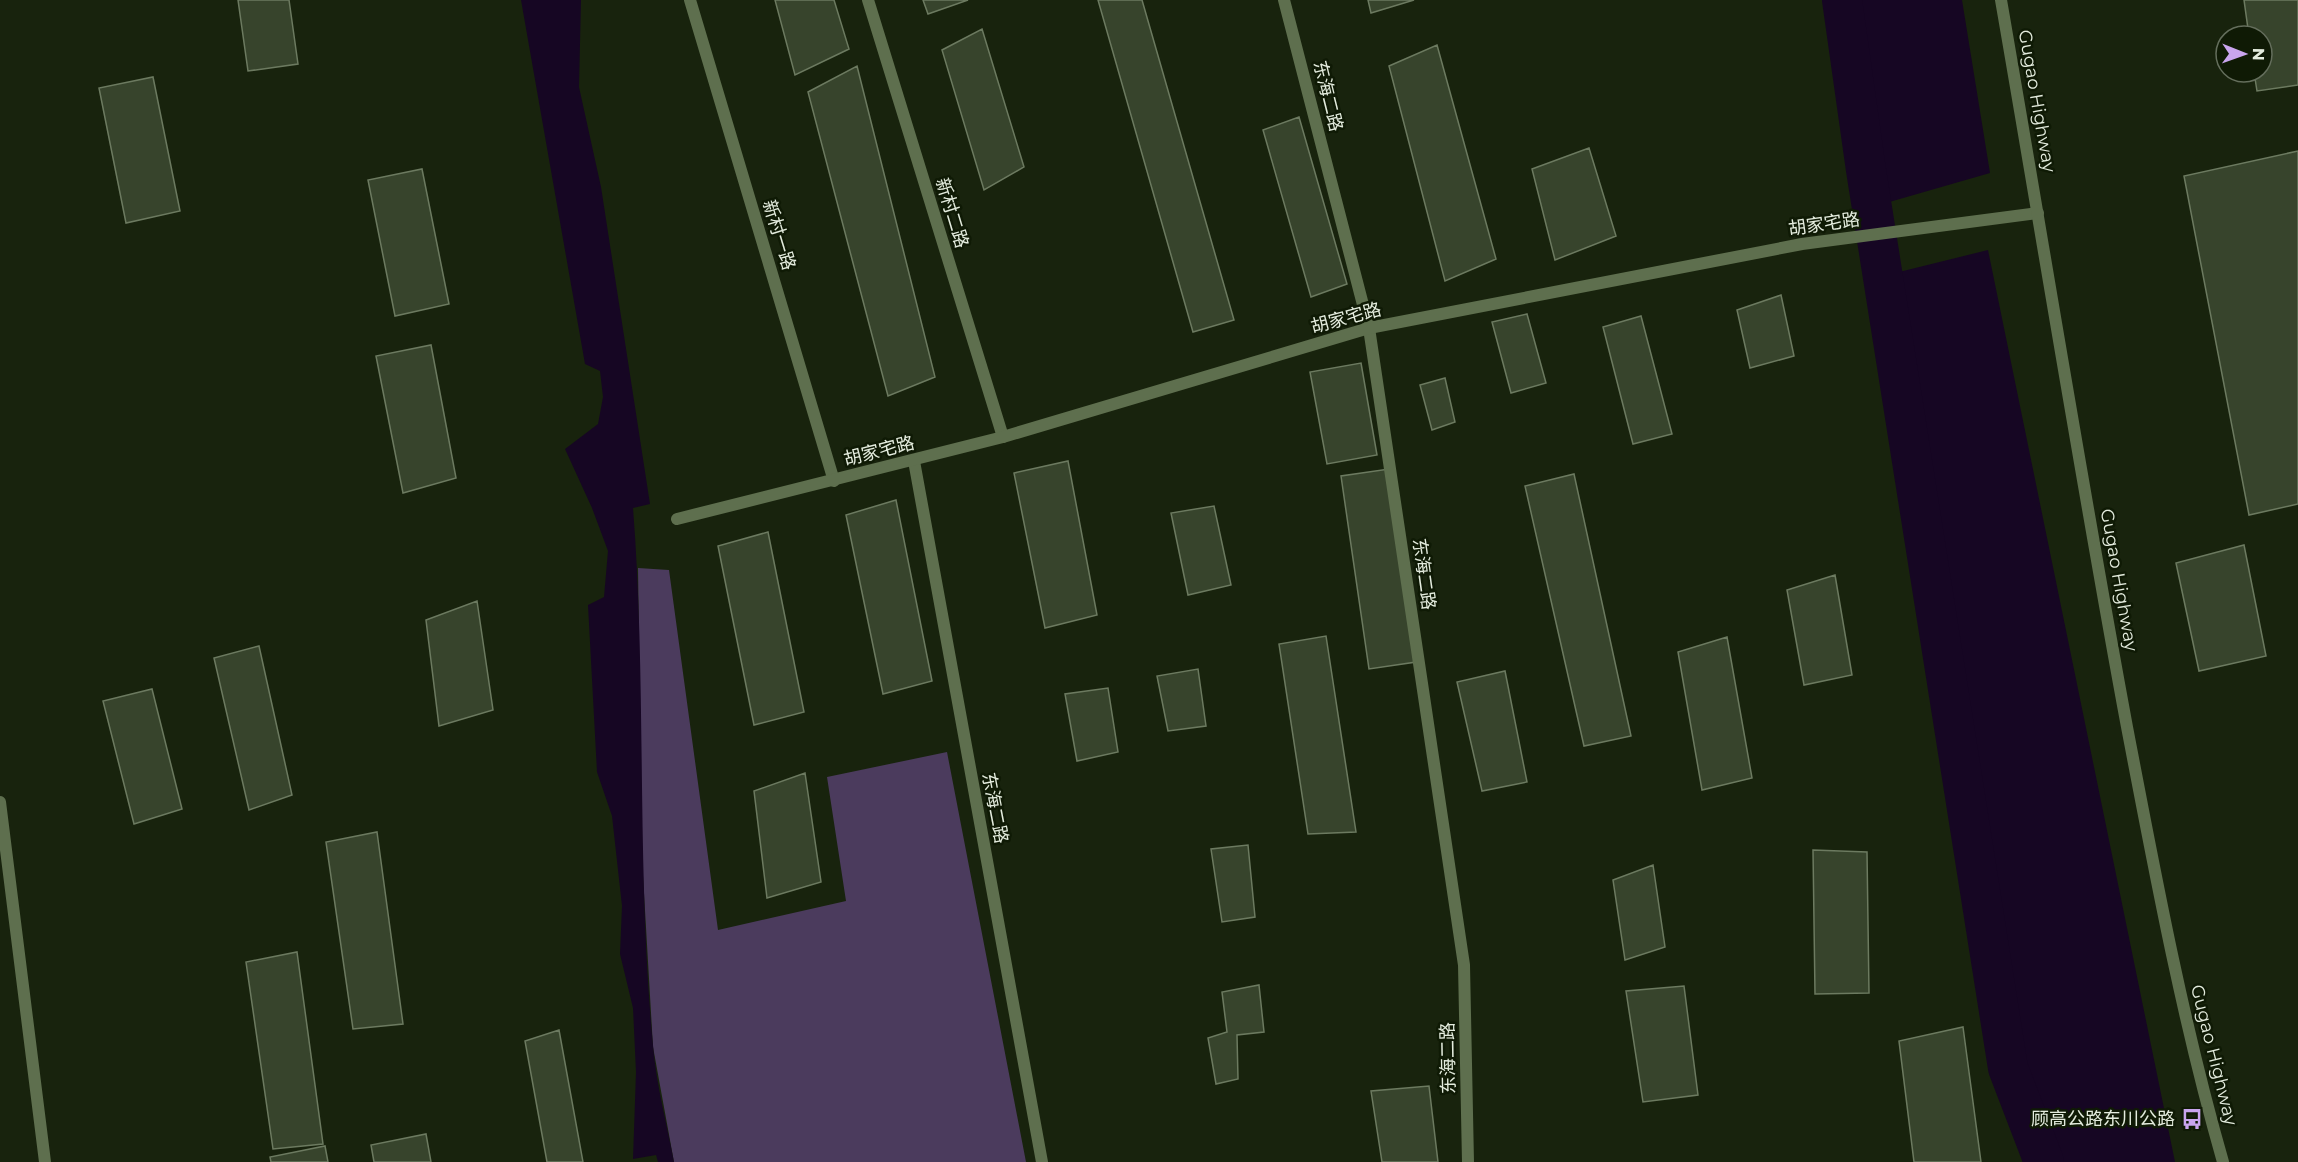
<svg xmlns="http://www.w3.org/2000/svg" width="2298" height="1162" font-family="Montserrat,'Noto Sans SC',sans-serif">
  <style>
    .forest { fill: #4b3b5d }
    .water { fill: #160623 }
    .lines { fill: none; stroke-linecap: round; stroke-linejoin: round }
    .canal { stroke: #160623; stroke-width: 40 }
    .building { fill: #37442c; stroke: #6c7a60; stroke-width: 1.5 }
    .service { stroke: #5e6f4e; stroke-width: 12 }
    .minor { stroke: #5e6f4e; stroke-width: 12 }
    .tertiary { stroke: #5e6f4e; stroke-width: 12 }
    .labels { text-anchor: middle; stroke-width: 5; stroke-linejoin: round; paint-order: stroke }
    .street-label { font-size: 18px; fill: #e4ecde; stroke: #0f1a05 }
    .poi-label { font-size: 18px; fill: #e4ecde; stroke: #0f1a05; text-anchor: end }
  </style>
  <rect width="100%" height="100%" fill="#18230d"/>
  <!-- forest -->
  <path class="forest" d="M638,568l31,2 49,360 128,-29 -19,-124 120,-25 79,410h-352l-21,-115 -11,-188z"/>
  <!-- water -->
  <path class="water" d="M521,0h60l-2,87 22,100 49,317 -17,4c14,178 3,359 20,537 3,39 14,79 21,117h-16l-2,-7 -23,4 3,-87 -3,-64 -13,-54 2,-48 -10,-90 -15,-44 -9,-167 16,-8 4,-46 -16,-43 -27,-59 33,-25 5,-27 -3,-26 -15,-7z
    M1844,0h118l28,173 -118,34z
    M1988,250l187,912h-152l-140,-886z"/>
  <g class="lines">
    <!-- canal -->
    <path class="canal" d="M1842,0l24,170 142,898 36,94"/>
  </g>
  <!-- building -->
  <path class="building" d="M238,0h51l9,64 -50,7z
    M775,0h59l15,49 -54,26z
    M923,0h45l-40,14z
    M1098,0h44l92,320 -41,12z
    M1368,0h46l-43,13z
    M2244,0h54v85l-41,6 -3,-19h8v-36h-13z
    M982,29l42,138 -40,23 -42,-140z
    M1437,45l59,214 -51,22 -56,-215z
    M857,66l78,311 -47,19 -80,-304z
    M153,77l27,134 -54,12 -27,-135z
    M1299,117l48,167 -36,13 -48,-167z
    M1589,148l27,88 -61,24 -23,-91z
    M2298,151v353l-49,11 -65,-339z
    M422,169l27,135 -54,12 -27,-136z
    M1781,295l13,61 -44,12 -13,-58z
    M1527,314l19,69 -35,10 -19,-71z
    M1641,316l31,118 -39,10 -30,-117z
    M431,345l25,133 -53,15 -27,-137z
    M1361,363l16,92 -50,9 -17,-92z
    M1445,378l10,44 -23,8 -12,-45z
    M1068,461l29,154 -52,13 -31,-155z
    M1389,469l27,193 -47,7 -28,-193z
    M1574,474l57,262 -47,10 -59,-260z
    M896,500l36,181 -49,13 -37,-179z
    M1214,506l17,79 -43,10 -17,-82z
    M768,532l36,180 -50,13 -36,-179z
    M2244,545l22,111 -67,15 -23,-108z
    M1835,575l17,100 -48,10 -17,-95z
    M477,601l16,109 -54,16 -13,-106z
    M1326,636l30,196 -48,2 -29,-190z
    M1727,637l25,141 -50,12 -24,-138z
    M259,646l33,149 -43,15 -35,-152z
    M1198,669l8,57 -38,5 -11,-55z
    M1505,671l22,111 -45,9 -25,-109z
    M1108,688l10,64 -41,9 -12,-67z
    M152,689l30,120 -48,15 -31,-123z
    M805,773l16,109 -54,16 -13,-107z
    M377,832l26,192 -50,5 -27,-187z
    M1248,845l7,72 -33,5 -11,-73z
    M1813,850l54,2 2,141 -54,1z
    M1653,865l12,82 -40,13 -12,-80z
    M297,952l26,192 -50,5 -27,-187z
    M1259,985l5,47 -27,3 1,44 -22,5 -8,-46 19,-6 -5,-40z
    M1684,986l14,109 -55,7 -17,-111z
    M1963,1027l18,135h-67l-15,-121z
    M559,1030l24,132h-36l-22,-121z
    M1429,1086l9,76h-56l-11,-71z
    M426,1134l5,28h-57l-3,-17z
    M325,1146l3,16h-57l-1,-5z"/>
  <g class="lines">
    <!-- service -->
    <path class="service" d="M690,0l144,481
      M868,0l135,437
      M1369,328l95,637 4,197
      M914,461l128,701"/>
    <!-- minor -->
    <path class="minor" d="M1284,0l85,328
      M677,519l326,-82 366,-109 433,-84 236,-31
      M0,802l45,360"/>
    <!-- tertiary -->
    <path class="tertiary" d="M2001,0c42,242 81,485 126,727 28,146 55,292 96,435"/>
  </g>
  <!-- icons -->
  <defs>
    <symbol id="bus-bare" viewBox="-9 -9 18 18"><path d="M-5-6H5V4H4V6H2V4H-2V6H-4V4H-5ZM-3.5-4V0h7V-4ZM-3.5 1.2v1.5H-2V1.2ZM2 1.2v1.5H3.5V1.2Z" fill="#c9a5ee" stroke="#0f1a05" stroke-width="2.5" paint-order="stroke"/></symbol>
  </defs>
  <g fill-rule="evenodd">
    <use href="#bus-bare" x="2177" y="1104" width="30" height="30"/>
  </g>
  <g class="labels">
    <!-- street labels -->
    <g class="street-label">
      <text transform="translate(1328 96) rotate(76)" y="6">东海二路</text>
      <text transform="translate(2037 101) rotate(80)" y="6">Gugao Highway</text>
      <text transform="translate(952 213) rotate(73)" y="6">新村二路</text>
      <text transform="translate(1824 224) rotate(-8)" y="6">胡家宅路</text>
      <text transform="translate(779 235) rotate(73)" y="6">新村一路</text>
      <text transform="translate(1346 318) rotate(-15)" y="6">胡家宅路</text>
      <text transform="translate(879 451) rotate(-14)" y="6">胡家宅路</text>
      <text transform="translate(1424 574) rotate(82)" y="6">东海二路</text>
      <text transform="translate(2119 580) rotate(80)" y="6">Gugao Highway</text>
      <text transform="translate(995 808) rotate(79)" y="6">东海二路</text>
      <text transform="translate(2214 1055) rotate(76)" y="6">Gugao Highway</text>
      <text transform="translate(1448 1058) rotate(-91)" y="6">东海二路</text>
    </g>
    <!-- poi labels -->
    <g class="poi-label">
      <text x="2175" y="1125">顾高公路东川公路</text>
    </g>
  </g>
  <!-- north arrow -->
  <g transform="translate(2244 54) rotate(91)"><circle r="28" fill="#0f1a05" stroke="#646e5c" stroke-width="1.5"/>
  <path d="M0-4.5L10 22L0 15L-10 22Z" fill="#c9a5ee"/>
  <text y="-9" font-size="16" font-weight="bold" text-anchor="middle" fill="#e4ecde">N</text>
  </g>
</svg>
